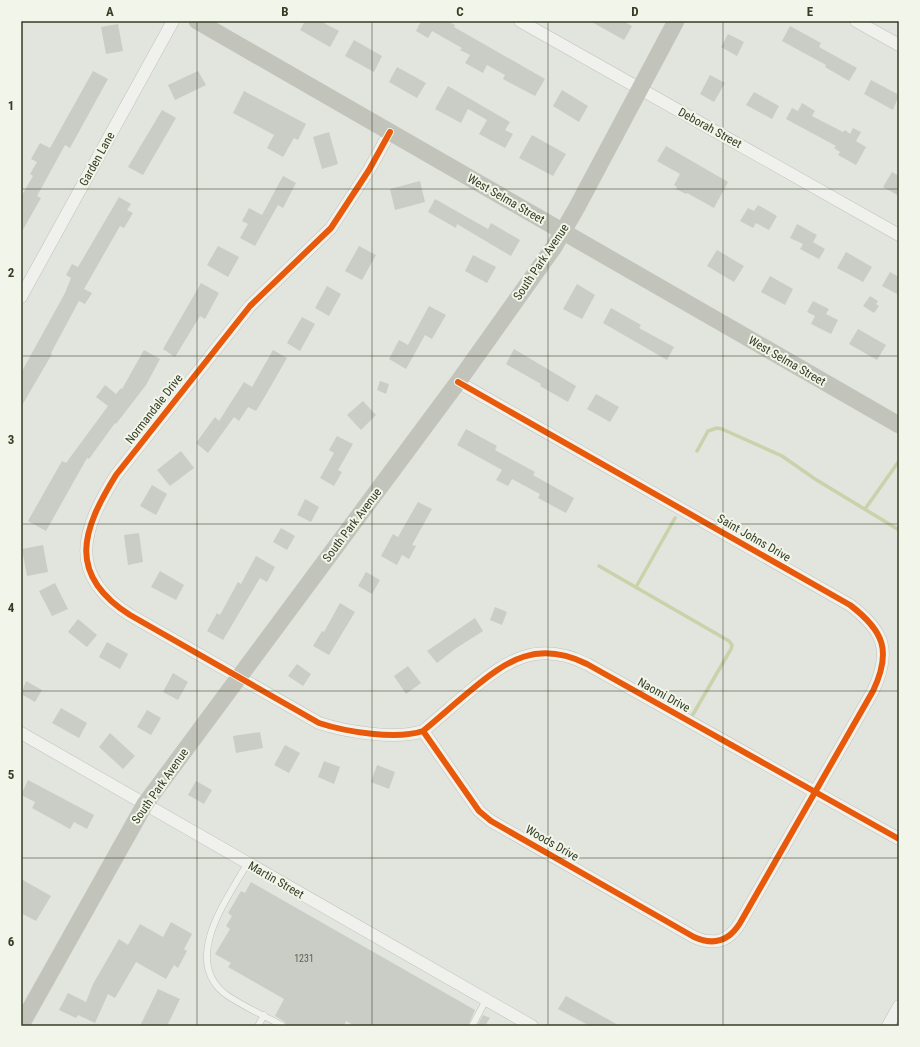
<svg xmlns="http://www.w3.org/2000/svg" width="920" height="1047" font-family="'Roboto Condensed',sans-serif">
  <style>
    .lines { fill: none; stroke-linecap: round; stroke-linejoin: round }
    .stream { stroke: #c9d2aa; stroke-width: 3.5 }
    .building { fill: #caccc6 }
    .lane-casing { stroke: #c0c2bc; stroke-width: 7 }
    .street-casing { stroke: #c0c2bc; stroke-width: 13 }
    .lane { stroke: #f0f1ed; stroke-width: 6 }
    .street { stroke: #f0f1ed; stroke-width: 12 }
    .secondary { stroke: #c2c4bc; stroke-width: 17 }
    .cycleway-casing { stroke: #f2f5ea; stroke-width: 8 }
    .cycleway { stroke: #e8590c; stroke-width: 6 }
    .grid { fill: none; stroke: #353e24; stroke-width: 1; stroke-opacity: 0.55 }
    .labels { text-anchor: middle; stroke-width: 4; stroke-linejoin: round; paint-order: stroke }
    .number-label { font-size: 10px; fill: #5b624d }
    .street-label { font-size: 12px; fill: #353e24; stroke: #f2f5ea }
    .neatline { fill: none; stroke: #353e24; stroke-width: 1.5 }
    .grid-label { font-size: 13px; text-anchor: middle; font-weight: bold; fill: #353e24 }
  </style>
  <rect width="100%" height="100%" fill="#e2e4de"/>
  <g class="lines">
    <!-- stream -->
    <path class="stream" d="M697,451l11,-20 9,-3 5,1 60,27 33,23 84,51
      M865,509l34,-48
      M599,566l130,75 3,4 -1,4 -39,67
      M636,587l39,-69"/>
  </g>
  <!-- building -->
  <path class="building" d="M305,21h15l19,10 -9,16 -30,-17z
    M421,21h26l8,4 -1,2 91,52 -10,17 -32,-17 2,-4 -18,-10 -4,8 -18,-10 5,-8 -10,-5 2,-2 -30,-17 -4,7 -12,-7z
    M590,21h33l9,5 -8,14z
    M118,24l5,27 -17,3 -5,-27z
    M790,26l31,17 -2,4 38,21 -8,13 -24,-14 1,-2 -44,-24z
    M728,34l16,8 -7,14 -16,-9z
    M354,40l28,16 -8,16 -29,-16z
    M397,67l29,16 -9,15 -28,-16z
    M93,71l15,8 -38,69 -5,-3 -28,51 4,2 -20,35v-36l12,-21 -3,-2 7,-12 -6,-3 9,-16 10,5z
    M198,71l8,14 -31,15 -7,-15z
    M710,75l15,8 -11,19 -14,-8z
    M871,80l28,15 -6,15 -29,-16z
    M448,86l62,36 -5,8 8,4 -8,14 -26,-14 8,-14 -19,-11 -7,14 -26,-14z
    M562,90l26,16 -9,16 -26,-16z
    M244,91l62,33 -8,16 -4,-2 -11,19 -16,-9 7,-13 -41,-22z
    M754,92l25,14 -7,13 -26,-14z
    M802,103l13,8 -3,5 31,16 2,-2 5,4 3,-6 8,4 -5,9 10,6 -10,18 -18,-10 2,-3 -6,-4 2,-2 -50,-27 6,-11 6,3z
    M162,110l14,8 -33,57 -15,-8z
    M329,132l9,32 -16,5 -9,-32z
    M532,135l34,19 -13,22 -34,-18z
    M666,146l62,36 -14,26 -27,-15 -1,1 -10,-5 1,-2 -3,-2 6,-11 -23,-13z
    M892,172l7,4v20l-16,-9z
    M283,176l13,7 -13,25 -5,-3 -23,41 -15,-8 8,-14 -6,-3 7,-13 13,7z
    M420,181l5,21 -30,8 -5,-21z
    M119,197l12,7 -4,6 6,3 -9,15 -4,-2 -36,63 8,4 -7,11 -6,-3 -28,52 1,1 -31,53v-34l44,-80 6,-15 -5,-3 6,-11 6,3z
    M435,199l53,30 3,-6 29,17 -9,16 -54,-32 -1,4 -28,-16z
    M758,205l19,11 -8,14 -13,-7 -3,5 -13,-7 8,-13 6,3z
    M797,224l20,11 -4,7 12,7 -6,10 -19,-10 3,-5 -13,-6z
    M218,246l21,11 -11,20 -21,-12z
    M359,246l17,9 -14,25 -17,-9z
    M717,250l27,16 -10,16 -27,-16z
    M846,252l26,15 -9,15 -26,-14z
    M473,255l23,12 -9,16 -22,-12z
    M890,272l9,5v18l-17,-9z
    M770,276l23,13 -8,16 -24,-13z
    M201,283l18,10 -14,26 -5,-3 -25,41 -12,-8z
    M577,284l18,11 -13,24 -19,-10z
    M327,286l14,8 -12,22 -14,-8z
    M870,296l8,5 -2,3 3,2 -5,7 -11,-7z
    M813,301l16,8 -3,5 12,6 -7,14 -20,-10 4,-8 -8,-4z
    M429,306l17,9 -14,24 -7,-4 -19,34 -17,-10 10,-19 9,5z
    M611,308l30,17 -2,3 35,19 -7,13 -64,-37z
    M302,317l13,7 -15,27 -13,-8z
    M858,329l28,16 -9,15 -28,-16z
    M514,349l62,37 -8,16 -28,-16 1,-2 -35,-20z
    M144,350l16,9 -14,26 -30,39 -1,-1 -26,36 -2,-1 -41,73 -18,-10 34,-60 4,2 42,-57 -12,-9 9,-12 11,9 5,-6 1,1z
    M273,350l14,8 -23,40 -8,13 -8,-4 -9,14 -5,-4 -26,36 -12,-10 19,-26 4,4 25,-39 8,5z
    M380,381l9,3 -3,10 -9,-4z
    M596,394l23,13 -9,15 -23,-13z
    M363,401l13,14 -15,15 -14,-15z
    M466,429l31,17 -2,4 40,22 -2,3 41,23 -8,15 -28,-15 2,-4 -28,-15 -4,7 -12,-6 6,-10 -45,-25z
    M337,436l16,8 -15,26 4,2 -8,14 -14,-8 14,-25 -5,-3z
    M181,451l13,17 -24,18 -13,-16z
    M152,485l15,9 -11,21 -16,-9z
    M305,499l14,8 -8,15 -14,-7z
    M418,502l14,7 -20,36 4,1 -7,13 -7,-4 -5,10 -16,-9 12,-22 5,3z
    M281,528l14,8 -8,14 -14,-8z
    M139,533l4,29 -15,3 -4,-30z
    M43,545l5,27 -21,4 -5,-27z
    M256,556l19,11 -8,15 -7,-4 -37,62 -16,-9 10,-18 3,2 18,-33 3,2z
    M160,571l24,14 -8,15 -25,-13z
    M366,572l14,8 -8,14 -14,-8z
    M55,583l13,26 -16,7 -13,-25z
    M340,603l15,9 -26,43 -16,-9 9,-15 2,1z
    M495,607l12,5 -5,13 -12,-5z
    M475,618l8,13 -28,18 -18,14 -10,-12z
    M78,619l19,16 -10,12 -19,-15z
    M107,642l21,12 -8,15 -21,-12z
    M297,664l14,10 -8,12 -15,-10z
    M408,666l13,17 -15,11 -12,-18z
    M173,673l15,9 -10,18 -15,-8z
    M26,681l16,9 -7,12 -14,-8z
    M61,708l26,15 -8,15 -27,-15z
    M147,710l14,8 -10,17 -14,-8z
    M260,732l3,16 -27,5 -3,-17z
    M110,733l25,23 -12,13 -24,-22z
    M285,745l15,8 -11,20 -15,-8z
    M324,761l16,6 -6,17 -16,-7z
    M377,765l18,7 -6,17 -18,-7z
    M28,780l66,35 -7,14 -13,-7 -4,7 -38,-21 3,-6 -14,-7z
    M196,781l16,9 -8,14 -16,-9z
    M21,879l30,17 -15,25 -15,-8z
    M251,882l224,128 -7,16h-113l-9,-5 -2,5h-57l-2,-4 -10,-6 9,-17 -56,-32 3,-4 -16,-9 15,-25 -4,-3 6,-10 -4,-3 13,-22 4,2z
    M171,922l21,12 -8,15 3,2 -9,17 -4,-3 -8,14 -30,-17 -21,36 -7,-4 -13,29 -17,-8 -2,3 -17,-8 9,-17 18,9 7,-18 26,-45 9,6 12,-21 23,13z
    M158,989l22,10 -13,27h-27z
    M566,996l54,30h-30l-32,-17z
    M483,1015l7,3 -5,8h-8z"/>
  <g class="lines">
    <defs>
      <path id="lane" d="M247,864c-19,34 -65,94 -23,129 14,11 43,24 59,33
        M258,1026l6,-11
        M472,1026l14,-26"/>
      <path id="street" d="M520,21l379,214
        M856,21l43,24
        M390,132l-21,38 -38,58 -81,78 -134,169c-34,55 -50,99 14,140l189,108c27,9 78,17 104,8 16,-13 31,-27 47,-40 38,-32 68,-51 117,-27l312,175
        M21,297l152,-276
        M423,731l56,80 12,10 203,116c20,9 35,4 46,-14l133,-232c19,-40 11,-60 -23,-86l-392,-223
        M21,733l511,293
        M888,1026l11,-20"/>
    </defs>
    <!-- lane casing -->
    <use href="#lane" class="lane-casing"/>
    <!-- street casing -->
    <use href="#street" class="street-casing"/>
    <!-- lane -->
    <use href="#lane" class="lane"/>
    <!-- street -->
    <use href="#street" class="street"/>
    <!-- secondary -->
    <path class="secondary" d="M197,21l702,404
      M21,1025l124,-221 313,-422 96,-135 23,-40 99,-186"/>
    <defs>
      <path id="cycleway" d="M390,132l-21,38 -38,58 -81,78 -134,169c-34,55 -50,99 14,140l189,108c27,9 78,17 104,8 16,-13 31,-27 47,-40 38,-32 68,-51 117,-27l312,175
        M423,731l56,80 12,10 203,116c20,9 35,4 46,-14l133,-232c19,-40 11,-60 -23,-86l-392,-223"/>
    </defs>
    <!-- cycleway casing -->
    <use href="#cycleway" class="cycleway-casing"/>
    <!-- cycleway -->
    <use href="#cycleway" class="cycleway"/>
  </g>
  <!-- grid -->
  <path class="grid" d="M197,21v1005M372,21v1005M548,21v1005M723,21v1005M21,189h878M21,356h878M21,524h878M21,691h878M21,858h878"/>
  <g class="labels">
    <!-- number labels -->
    <g class="number-label">
      <text x="304" y="962">1231</text>
    </g>
    <!-- street labels -->
    <g class="street-label">
      <text transform="translate(710 128) rotate(29)" y="4">Deborah Street</text>
      <text transform="translate(97 159) rotate(-61)" y="4">Garden Lane</text>
      <text transform="translate(506 199) rotate(30)" y="4">West Selma Street</text>
      <text transform="translate(541 262) rotate(-56)" y="4">South Park Avenue</text>
      <text transform="translate(787 361) rotate(30)" y="4">West Selma Street</text>
      <text transform="translate(154 409) rotate(-52)" y="4">Normandale Drive</text>
      <text transform="translate(352 525) rotate(-53)" y="4">South Park Avenue</text>
      <text transform="translate(754 538) rotate(30)" y="4">Saint Johns Drive</text>
      <text transform="translate(664 695) rotate(29)" y="4">Naomi Drive</text>
      <text transform="translate(160 786) rotate(-55)" y="4">South Park Avenue</text>
      <text transform="translate(552 843) rotate(30)" y="4">Woods Drive</text>
      <text transform="translate(276 880) rotate(30)" y="4">Martin Street</text>
    </g>
  </g>
  <!-- border -->
  <rect width="920" height="1047" fill="none" stroke="#f2f5ea" stroke-width="44"/>
  <rect x="22" y="22" width="876" height="1003" class="neatline"/>
  <g class="grid-label">
    <text x="110" y="16">A</text>
    <text x="285" y="16">B</text>
    <text x="460" y="16">C</text>
    <text x="635" y="16">D</text>
    <text x="810" y="16">E</text>
    <text x="11" y="110">1</text>
    <text x="11" y="277">2</text>
    <text x="11" y="444">3</text>
    <text x="11" y="612">4</text>
    <text x="11" y="779">5</text>
    <text x="11" y="946">6</text>
  </g>
</svg>
